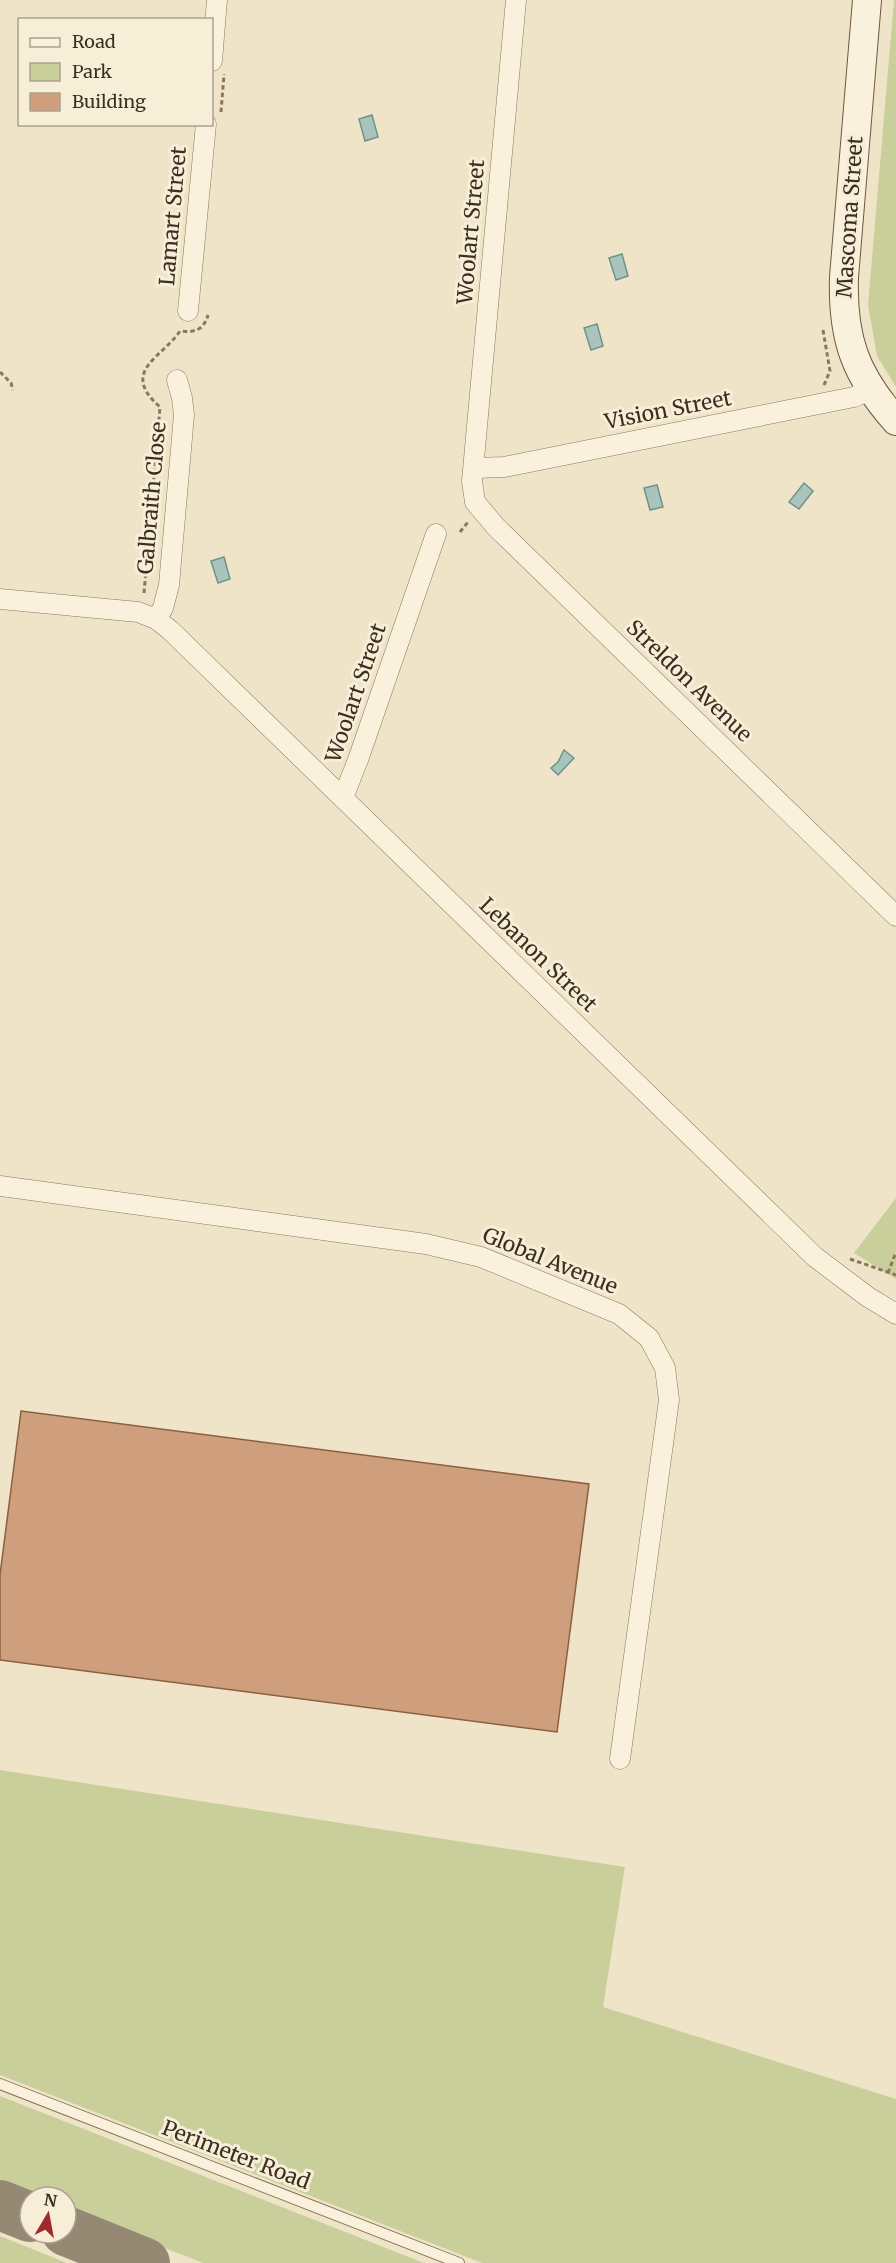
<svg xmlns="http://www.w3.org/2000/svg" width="896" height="2263" font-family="Merriweather,serif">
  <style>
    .green { fill: #c9cf9b }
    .water { fill: #a9c4bc; stroke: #6f938a; stroke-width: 1.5 }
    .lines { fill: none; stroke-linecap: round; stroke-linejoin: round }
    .taxiway { stroke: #968974; stroke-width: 50 }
    .building { fill: #cf9f7d; stroke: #8d5f41; stroke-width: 1.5 }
    .service-casing { stroke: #8d765c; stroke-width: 12 }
    .minor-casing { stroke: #8d765c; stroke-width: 21 }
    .secondary-casing { stroke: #6f573f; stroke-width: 30 }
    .path { stroke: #8d765c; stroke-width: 3; stroke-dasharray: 4.5 3; stroke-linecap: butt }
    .service { stroke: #faf1dc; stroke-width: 10 }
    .minor { stroke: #faf1dc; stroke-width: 20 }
    .secondary { stroke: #faf1dc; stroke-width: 28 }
    .labels { text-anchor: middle; stroke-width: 6; stroke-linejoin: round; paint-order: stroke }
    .street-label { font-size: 21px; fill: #3d2e20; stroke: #f7eed8 }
  </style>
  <rect width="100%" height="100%" fill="#f0e4c8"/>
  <!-- green -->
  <path class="green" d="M894,0h2v387l-19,-31 -9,-51z
    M896,1198v81l-42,-26z
    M0,1770l625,97 -22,140 293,92v164h-414l-482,-188z
    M0,2096l424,167h-221l-137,-54v-12h-30l-36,-14z
    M0,2236l67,27h-67z"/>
  <!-- water -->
  <path class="water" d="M372,115l6,22 -13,4 -6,-22z
    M622,254l6,22 -12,4 -7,-22z
    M597,324l6,22 -12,4 -7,-22z
    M804,483l9,8 -14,18 -10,-7z
    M657,485l6,22 -13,3 -6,-22z
    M224,557l6,22 -12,4 -7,-22z
    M564,750l10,8 -16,17 -7,-7 7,-6z"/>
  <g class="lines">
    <!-- taxiway -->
    <path class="taxiway" d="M0,2205l30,12
      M66,2231l79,32"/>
  </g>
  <!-- building -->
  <path class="building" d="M21,1411l568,73 -32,248 -557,-72v-85z"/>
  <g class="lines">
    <defs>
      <path id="service" d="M0,2084l459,179"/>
      <path id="minor" d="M516,0l-44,481 3,21 21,25 400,389
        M212,61l5,-61
        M188,311l18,-187
        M474,468l30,-1 350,-70 16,-7
        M0,599l138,13 18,7 14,11 645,627 53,40 28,17
        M156,619l7,-11 6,-23 15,-170 -2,-17 -5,-18
        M343,798l16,-41 77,-223
        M0,1186l426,58 55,13 138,57 30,24 16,30 4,32 -49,359"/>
      <path id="secondary" d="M867,0l-23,277c-2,61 11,98 52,144"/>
    </defs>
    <!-- service casing -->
    <use href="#service" class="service-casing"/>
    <!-- minor casing -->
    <use href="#minor" class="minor-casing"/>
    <!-- secondary casing -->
    <use href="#secondary" class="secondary-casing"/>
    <!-- path -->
    <path class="path" d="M221,112l3,-38
      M823,330l7,41 -6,14
      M0,372l11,11 2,7
      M460,532l8,-10
      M144,593l16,-186c-41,-36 2,-49 20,-76 14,2 24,-1 28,-16
      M850,1259l46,16
      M888,1273l8,-21"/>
    <!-- service -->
    <use href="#service" class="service"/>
    <!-- minor -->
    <use href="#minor" class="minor"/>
    <!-- secondary -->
    <use href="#secondary" class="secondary"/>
  </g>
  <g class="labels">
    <!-- street labels -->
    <g class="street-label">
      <text transform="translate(173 216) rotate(-85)" y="7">Lamart Street</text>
      <text transform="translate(850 217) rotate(-86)" y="7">Mascoma Street</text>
      <text transform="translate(471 232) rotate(-85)" y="7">Woolart Street</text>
      <text transform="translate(668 410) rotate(-11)" y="7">Vision Street</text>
      <text transform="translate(152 498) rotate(-85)" y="7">Galbraith Close</text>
      <text transform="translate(689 681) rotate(44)" y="7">Streldon Avenue</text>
      <text transform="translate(356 693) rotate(-71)" y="7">Woolart Street</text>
      <text transform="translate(538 955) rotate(44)" y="7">Lebanon Street</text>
      <text transform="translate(550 1261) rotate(22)" y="7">Global Avenue</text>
      <text transform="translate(236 2155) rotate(21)" y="7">Perimeter Road</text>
    </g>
  </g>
  <!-- legend -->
  <rect x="18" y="18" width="195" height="108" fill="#f7eed8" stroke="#ada18e" stroke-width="1.5"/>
  <rect x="30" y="38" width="30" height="9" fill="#faf1dc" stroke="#ada18e" stroke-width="1.5"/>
  <text x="72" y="48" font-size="18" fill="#3d2e20">Road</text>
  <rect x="30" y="63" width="30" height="18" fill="#c9cf9b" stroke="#ada18e" stroke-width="1.5"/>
  <text x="72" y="78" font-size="18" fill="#3d2e20">Park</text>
  <rect x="30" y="93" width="30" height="18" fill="#cf9f7d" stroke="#ada18e" stroke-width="1.5"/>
  <text x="72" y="108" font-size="18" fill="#3d2e20">Building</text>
  <!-- north arrow -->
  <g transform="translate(48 2215) rotate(10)"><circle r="28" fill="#f7eed8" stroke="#ada18e" stroke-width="1.5"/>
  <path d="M0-4.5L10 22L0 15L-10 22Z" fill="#9e2a2b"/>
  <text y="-9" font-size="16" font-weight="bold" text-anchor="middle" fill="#3d2e20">N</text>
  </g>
</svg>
